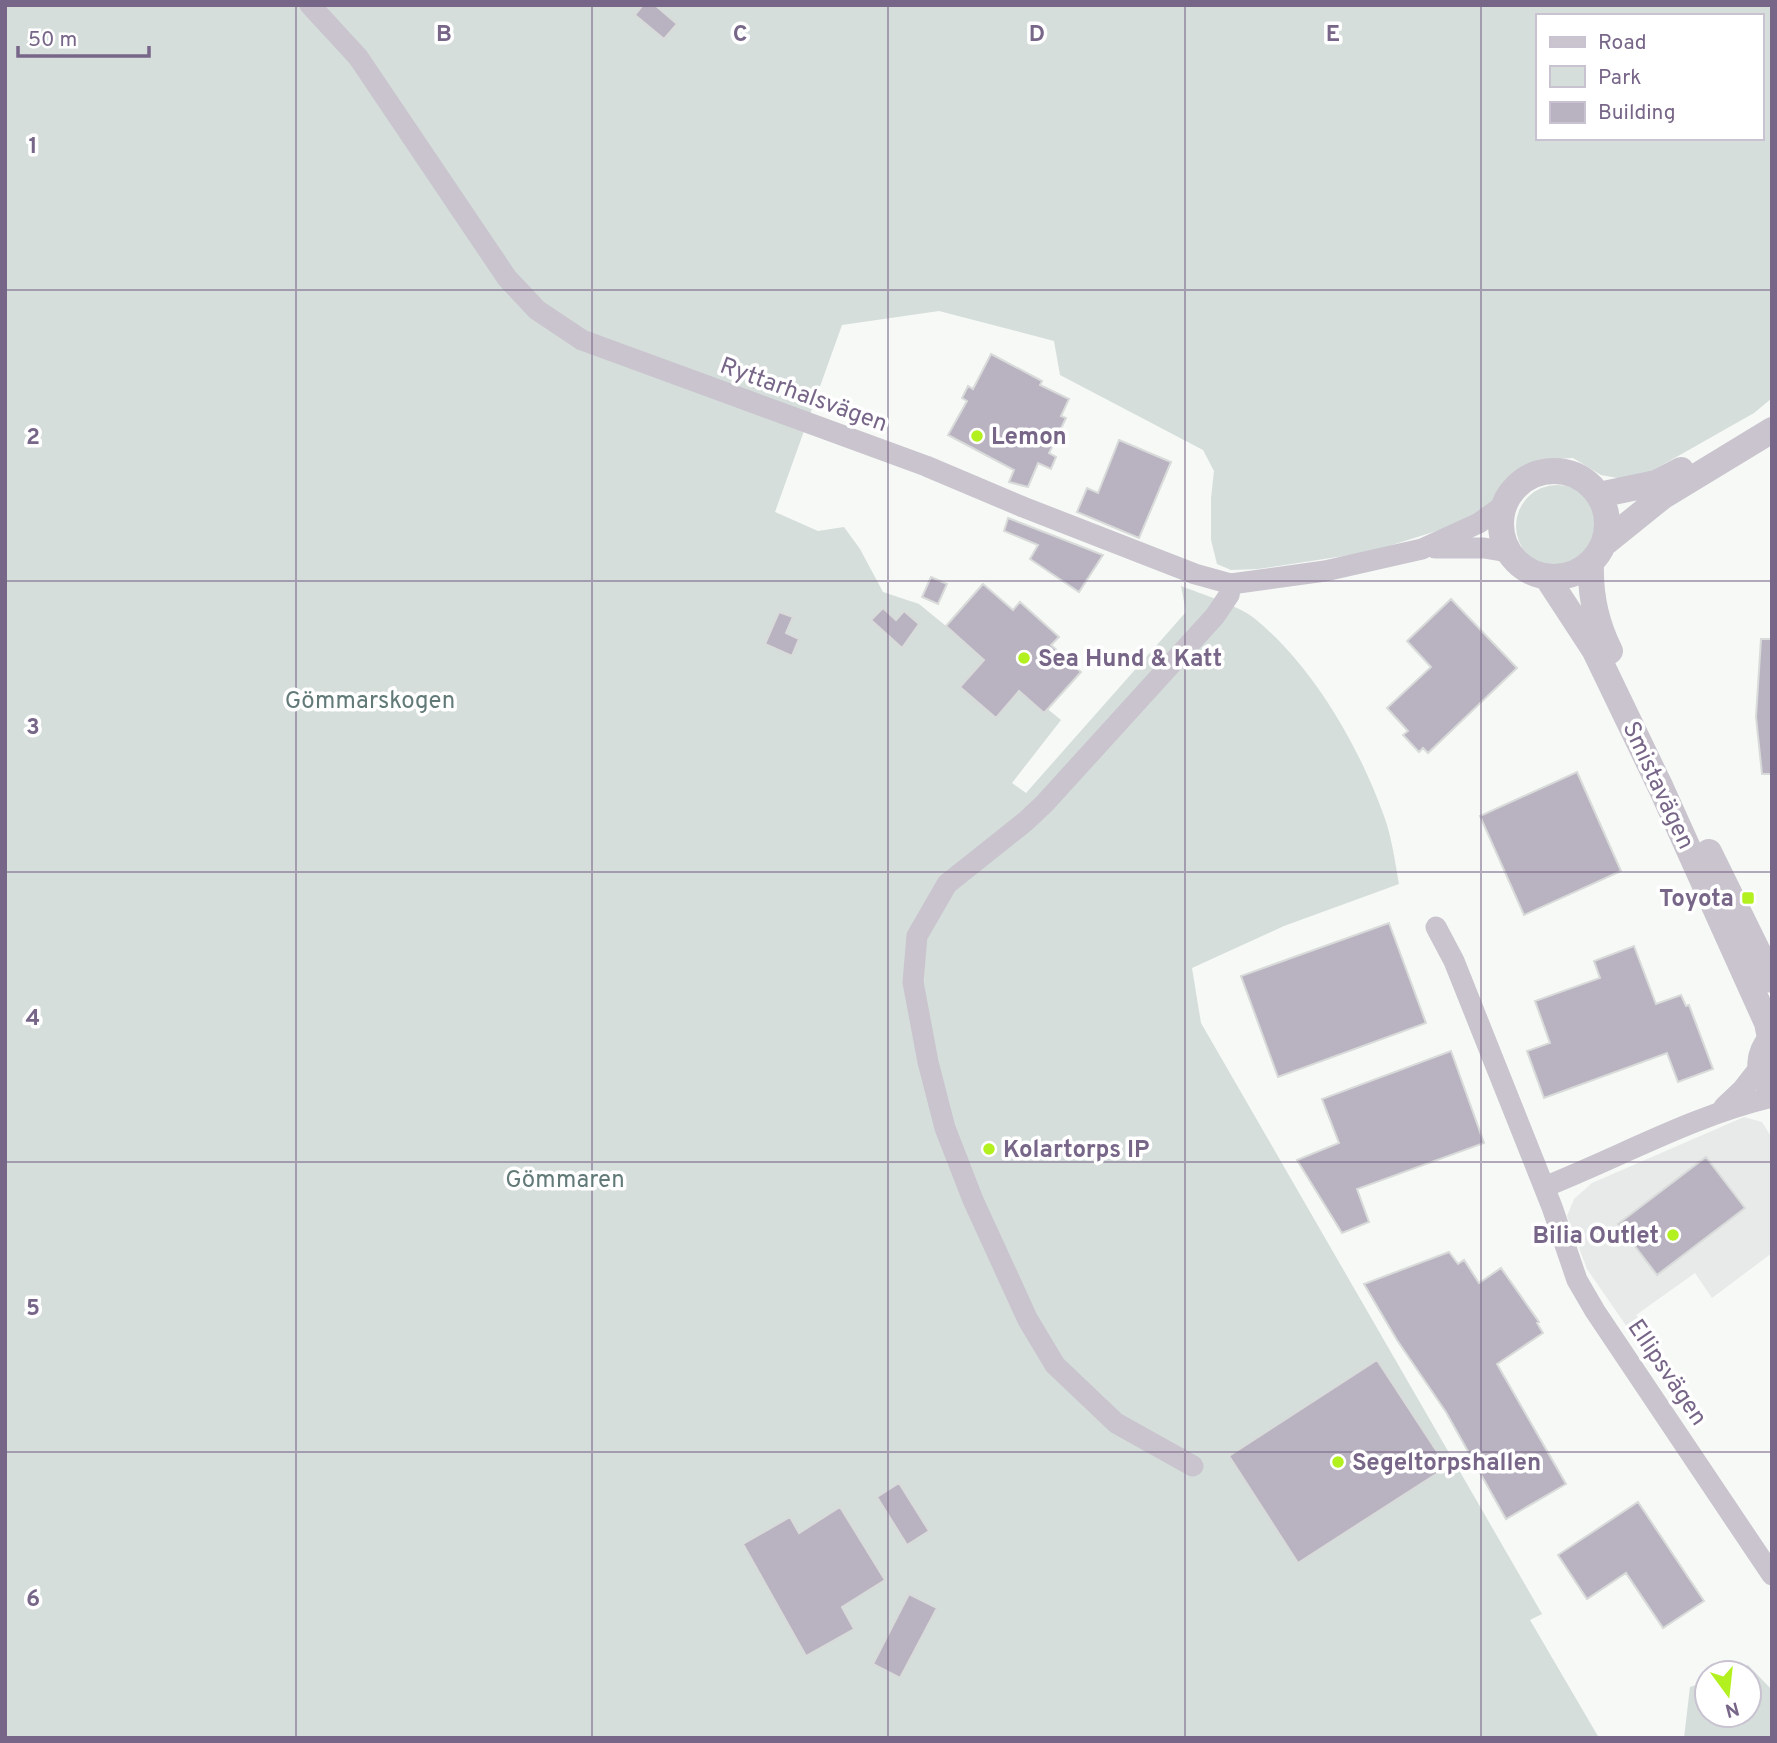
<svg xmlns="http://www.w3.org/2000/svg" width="1777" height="1743" font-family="Overpass,sans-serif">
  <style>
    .built { fill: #e8eaea }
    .green { fill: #d5dedb; fill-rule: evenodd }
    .building { fill: #b9b3c1; stroke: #d8dbd9; stroke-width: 2 }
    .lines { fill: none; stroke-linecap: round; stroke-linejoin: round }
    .minor { stroke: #c9c4cd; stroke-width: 21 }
    .tertiary { stroke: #c9c4cd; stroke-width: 26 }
    .grid { fill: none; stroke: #786689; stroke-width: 2; stroke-opacity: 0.55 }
    .poi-dot { fill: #b3f01f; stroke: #fff; stroke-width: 2.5 }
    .labels { text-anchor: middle; stroke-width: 7; stroke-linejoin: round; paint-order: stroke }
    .street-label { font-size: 24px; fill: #786689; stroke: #fff }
    .poi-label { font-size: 24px; font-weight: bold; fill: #786689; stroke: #fff; text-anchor: start }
    .park-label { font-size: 24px; fill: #617a77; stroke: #fff }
    .grid-label { font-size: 23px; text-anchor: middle; font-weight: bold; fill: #786689; stroke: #fff; stroke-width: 7; stroke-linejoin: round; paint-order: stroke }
  </style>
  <rect width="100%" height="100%" fill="#f6f9f6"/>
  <!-- built -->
  <path class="built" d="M1744,1117l18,5 10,16v115l-60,45 -17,-25 -59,42 13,17 -13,8 -49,-71 -20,-53 7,-17 18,-16z"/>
  <!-- green -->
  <path class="green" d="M5,5h1767v393l-18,15 -120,68 -33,-6 -28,-17 -34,2 -28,15 -20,27 -23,19 -98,31 -112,17 -27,1 -14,-6 -6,-24v-42l3,-27 -11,-21 -143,-75 -6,-34 -115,-30 -97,14 -67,187 43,19 26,-4 16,22 23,43 36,12 142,116 -49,63 14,10 160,-181 -5,-26c18,7 60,21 73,32 59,48 105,128 130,198 8,22 11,46 15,68l-115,42 -92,42 9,55 341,591 -12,6 69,118h-1594zM1537,16h224v122h-224z
    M1516 526a41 41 0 1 1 82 0a41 41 0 1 1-82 0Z
    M1748,1665l24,25v48h-88l6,-51 17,-6v34h42v-42h-21z"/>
  <!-- building -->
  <path class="building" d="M643,5h12l22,19 -13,15 -29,-24z
    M991,354l51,27 -2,4 29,14 -8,17 5,2 -17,35 7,4 -5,12 -13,-6 -10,24 -19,-5 5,-12 -66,-35 19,-34 -5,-3 6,-12 5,3z
    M1119,440l52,22 -32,76 -62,-26 10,-24 11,5z
    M1008,518l95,37 -24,37 -49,-33 8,-14 -34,-14z
    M931,577l16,7 -9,20 -16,-7z
    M983,584l30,26 7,-8 39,35 -8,8 30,27 -37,41 -25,-22 -23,27 -36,-31 24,-27 -38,-34z
    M1451,599l66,69 -89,85 -5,-5 -4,4 -16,-17 5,-4 -21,-23 44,-41 -24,-26z
    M883,608l13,12 8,-9 15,13 -17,24 -31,-28z
    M779,612l14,5 -7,16 13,6 -7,17 -27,-12z
    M1761,639h11v135h-10l-6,-57z
    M1577,772l44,99 -97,44 -44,-99z
    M1389,923l37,100 -148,54 -37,-101z
    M1634,946l22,58 25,-9 5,11 3,-1 24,64 -35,13 -11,-29 -123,45 -17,-47 23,-8 -15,-42 65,-23 -6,-17z
    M1451,1051l33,92 -127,46 12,33 -27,11 -45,-73 42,-17 -17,-44z
    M1706,1157l39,51 -88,67 -39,-51z
    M1449,1252l9,12 6,-4 15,23 22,-15 38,54 -2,1 6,10 -46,31 69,120 -60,35 -60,-107 -49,-72 -33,-56z
    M1377,1360l70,107 -149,96 -69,-107z
    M899,1483l30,48 -22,14 -30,-48z
    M1638,1502l66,99 -41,27 -37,-55 -39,26 -29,-44z
    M840,1507l45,73 -43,27 12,22 -48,27 -63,-112 47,-27 9,16z
    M909,1594l28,14 -37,70 -27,-14z"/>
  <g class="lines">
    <!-- minor -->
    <path class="minor" d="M310,5l48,52 149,221 30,32 45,30 344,126 97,41 172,67 36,10 94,-13 97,-22 57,-26 25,-18
      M1435,548h49l24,4
      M1436,927l18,34 98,246 25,73 18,31 177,264
      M1724,1107l18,-17 18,-23
      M1544,1187c76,-30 148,-71 228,-90
      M1193,1466l-77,-43 -61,-58 -27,-45 -55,-120 -28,-72 -17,-66 -15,-80 4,-46 30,-52 79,-63 19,-18 170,-187 14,-21 2,-11"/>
    <!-- tertiary -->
    <path class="tertiary" d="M1501 524a53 53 0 1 1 106 0a53 53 0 1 1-106 0Z
      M1599,495l57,-12 25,-13
      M1606,542l56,-45 110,-67
      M1591,565c-1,31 5,58 19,86
      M1548,579l47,72 66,137 106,235 3,15
      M1709,852l63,128
      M1772,1037c-14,16 -17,36 0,52"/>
  </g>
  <!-- grid -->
  <path class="grid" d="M296,5v1733M592,5v1733M888,5v1733M1185,5v1733M1481,5v1733M5,290h1767M5,581h1767M5,872h1767M5,1162h1767M5,1452h1767"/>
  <!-- markers -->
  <g class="poi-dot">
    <circle cx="977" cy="436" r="7"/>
    <circle cx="1024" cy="658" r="7"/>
    <rect x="1741" y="891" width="14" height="14" rx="3.5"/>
    <circle cx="989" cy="1149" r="7"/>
    <circle cx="1673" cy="1235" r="7"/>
    <circle cx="1338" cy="1462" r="7"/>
  </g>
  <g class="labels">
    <!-- street labels -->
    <g class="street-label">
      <text transform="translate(804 394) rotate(20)" y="8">Ryttarhalsvägen</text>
      <text transform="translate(1659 785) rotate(65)" y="8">Smistavägen</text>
      <text transform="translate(1668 1372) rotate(56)" y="8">Ellipsvägen</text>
    </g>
    <!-- poi labels -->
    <g class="poi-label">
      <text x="991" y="444">Lemon</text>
      <text x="1038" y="666">Sea Hund &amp; Katt</text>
      <text x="1734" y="906" text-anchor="end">Toyota</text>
      <text x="1003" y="1157">Kolartorps IP</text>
      <text x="1659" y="1243" text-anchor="end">Bilia Outlet</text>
      <text x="1352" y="1470">Segeltorpshallen</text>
    </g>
    <!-- park labels -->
    <g class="park-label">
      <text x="370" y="708">Gömmarskogen</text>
      <text x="565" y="1187">Gömmaren</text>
    </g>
  </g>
  <g class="grid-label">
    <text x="444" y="41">B</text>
    <text x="740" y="41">C</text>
    <text x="1037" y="41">D</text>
    <text x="1333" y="41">E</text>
    <text x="33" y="153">1</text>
    <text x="33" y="444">2</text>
    <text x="33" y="734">3</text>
    <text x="33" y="1025">4</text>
    <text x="33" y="1315">5</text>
    <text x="33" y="1606">6</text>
  </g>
  <!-- border -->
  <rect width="1777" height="1743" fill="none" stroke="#786689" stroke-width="14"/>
  <!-- legend -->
  <rect x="1536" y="14" width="228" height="126" fill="#ffffff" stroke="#c9c2d0" stroke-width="2"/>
  <rect x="1550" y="37" width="35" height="10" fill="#c9c4cd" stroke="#c9c2d0" stroke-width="2"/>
  <text x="1598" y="49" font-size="21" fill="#786689">Road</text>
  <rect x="1550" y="66" width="35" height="21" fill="#d5dedb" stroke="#c9c2d0" stroke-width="2"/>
  <text x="1598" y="84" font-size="21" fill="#786689">Park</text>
  <rect x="1550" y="102" width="35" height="21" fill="#b9b3c1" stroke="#c9c2d0" stroke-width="2"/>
  <text x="1598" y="119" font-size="21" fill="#786689">Building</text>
  <!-- north arrow -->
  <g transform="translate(1728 1694) rotate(165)"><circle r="33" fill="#ffffff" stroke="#c9c2d0" stroke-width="2"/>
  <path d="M0-5L12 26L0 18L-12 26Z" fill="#b3f01f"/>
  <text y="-10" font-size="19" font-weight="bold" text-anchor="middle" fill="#786689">N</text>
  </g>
  <!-- scale -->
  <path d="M18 46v10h131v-10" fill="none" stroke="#786689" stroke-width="3.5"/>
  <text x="28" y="46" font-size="21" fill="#786689" stroke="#ffffff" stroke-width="5" paint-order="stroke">50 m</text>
</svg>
